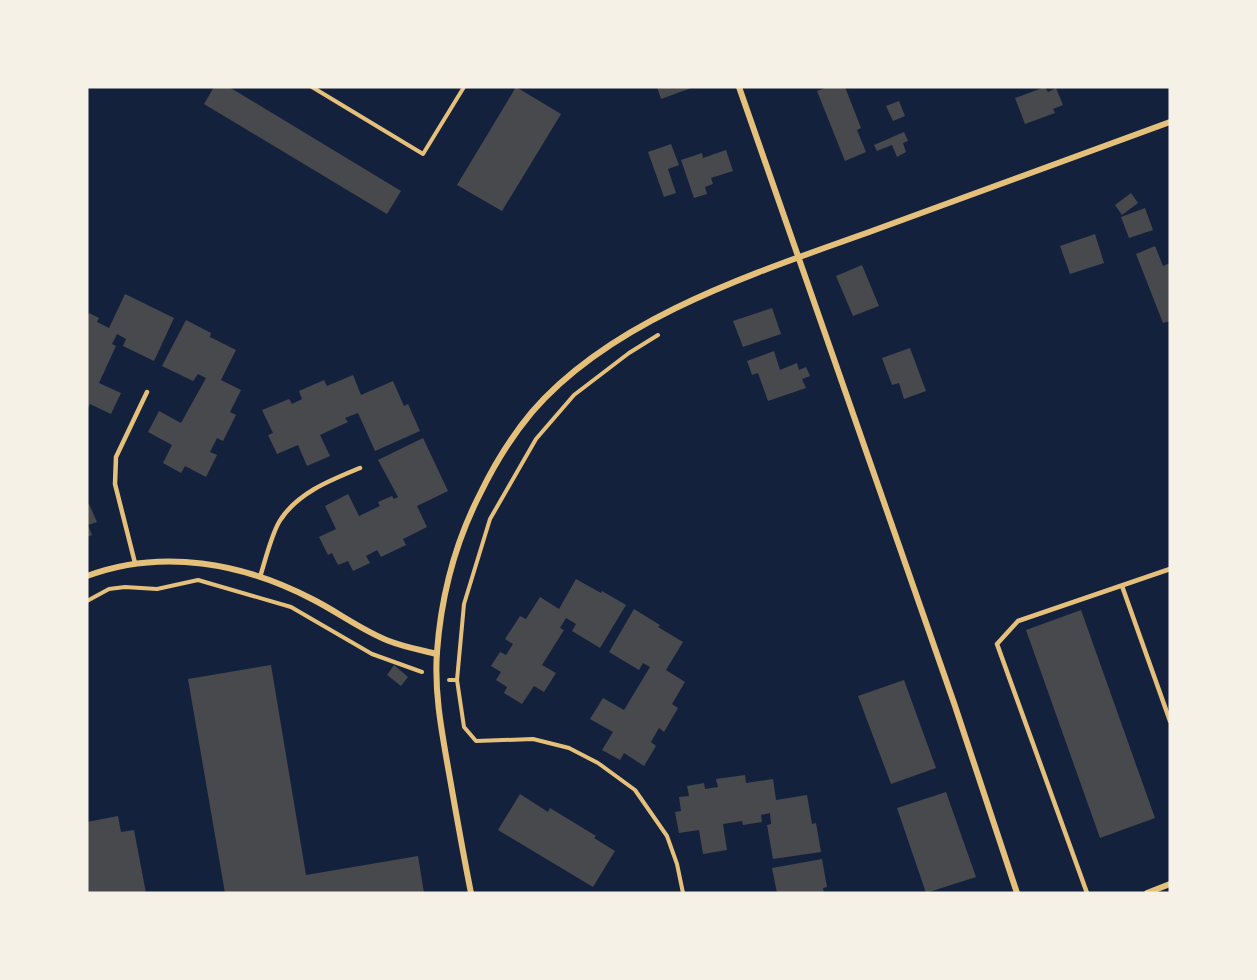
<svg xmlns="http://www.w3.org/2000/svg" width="1257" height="980" font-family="'Titillium Web',sans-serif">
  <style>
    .building { fill: #48494c }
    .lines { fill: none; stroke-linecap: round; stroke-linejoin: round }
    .path { stroke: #e5c07b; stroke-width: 4 }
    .service { stroke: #e5c07b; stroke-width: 4.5 }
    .minor { stroke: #e5c07b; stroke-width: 6 }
  </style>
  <rect width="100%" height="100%" fill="#14213d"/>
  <!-- building -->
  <path class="building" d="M214,87h15l172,104 -14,23 -183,-110z
    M516,87l45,27 -59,97 -45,-26z
    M657,87h37l-33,12z
    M828,87h17l16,41 -4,2 9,22 -21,9 -28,-70z
    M1045,87l3,5 8,-4 7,17 -10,4 2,4 -30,11 -10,-26z
    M899,101l6,15 -12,5 -7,-15z
    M904,132l4,9 -5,2 3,9 -9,5 -5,-12 -15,6 -3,-6z
    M671,144l8,21 -11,4 8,24 -12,4 -16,-45z
    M726,150l7,21 -22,7 2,6 -8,3 2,7 -13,4 -13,-38 21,-7 1,5z
    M1131,193l7,10 -16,12 -7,-10z
    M1145,208l8,22 -24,8 -8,-21z
    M1095,234l9,29 -34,11 -10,-28z
    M1155,246l8,20 7,-3v58l-7,2 -27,-69z
    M862,265l17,41 -26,10 -17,-40z
    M125,294l49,24 -20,43 -31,-15 3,-7 -9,-5 -5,10 4,2 -17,37 22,10 -10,21 -21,-10 -3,6v-92l2,-5 10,5 -2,4 12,6z
    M772,308l9,26 -38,13 -10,-26z
    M186,320l25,13 -1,4 26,13 -15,30 20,10 -11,22 6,3 -13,26 -6,-3 -7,14 7,3 -11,22 -21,-11 -4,7 -18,-10 9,-18 -24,-13 11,-21 22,12 25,-45 -8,-4 -5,7 -31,-15z
    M910,348l16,43 -22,8 -5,-16 -7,2 -10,-27z
    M774,351l6,19 17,-7 2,7 7,-3 4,9 -8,3 4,9 -38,13 -10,-28 -6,2 -5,-14z
    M353,375l8,20 32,-14 11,25 4,-2 12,27 -45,20 -17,-38 -13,5 3,4 -28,13 10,21 -23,10 -9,-21 -21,9 -9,-19 5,-2 -11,-23 27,-11 3,5 10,-5 -3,-8 25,-11 3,6z
    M423,438l25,53 -31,15 10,21 -24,12 3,6 -25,12 -4,-7 -11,6 4,7 -17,8 -5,-10 -10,4 -6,-12 -4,2 -9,-18 17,-8 -11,-23 23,-12 11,22 21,-10 -2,-4 14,-6 2,3 4,-2 -20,-37z
    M89,504l8,18 -9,3 4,10 -5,2v-32z
    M576,579l25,14 1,-2 24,14 -26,43 -28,-17 4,-7 -10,-6 -6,10 4,2 -22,35 14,8 -12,19 -10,-6 -12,18 -18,-11 3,-6 -11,-7 5,-8 -10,-6 9,-14 6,3 7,-11 -8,-5 15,-23 6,3 14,-22 19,12z
    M634,609l26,16 -2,2 25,15 -17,28 19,12 -13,22 6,4 -14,24 -5,-4 -8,14 5,4 -12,20 -20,-13 -4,7 -18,-10 11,-18 -23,-13 13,-21 21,12 26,-43 -7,-4 -4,7 -30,-18z
    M1081,610l74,208 -55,20 -74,-208z
    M271,665l35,210 112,-19 6,37h-199l-37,-214z
    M394,665l14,12 -7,9 -14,-11z
    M904,680l32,88 -45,16 -33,-88z
    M745,775l1,8 27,-4 3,21 31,-5 5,29 4,-1 5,29 -48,7 -6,-34 4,-1 -1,-11 -9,2 1,7 -19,3 -1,-4 -19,3 4,26 -24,4 -4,-24 -20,3 -4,-21 6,-1 -2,-14 10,-1 -2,-10 17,-3 1,6 13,-2 -2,-8z
    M946,792l30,85 -50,16 -29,-85z
    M520,794l28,18 2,-4 46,28 -2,2 21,13 -22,36 -95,-57z
    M118,816l3,16 13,-2 12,63h-59v-71z
    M822,859l5,28 -4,1 1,5h-47l-5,-25z"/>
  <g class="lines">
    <!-- path -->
    <path class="path" d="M312,87l111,67 41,-67
      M87,601l22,-12 16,-2 32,2 41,-9 93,27 81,47 50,18
      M449,680h8l7,47 12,14 57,-2 36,9 29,15 37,27 32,46 10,28 6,29
      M457,680l7,-76 26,-85 46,-80 38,-44 55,-42 29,-18"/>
    <!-- service -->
    <path class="service" d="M135,563l-20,-79 1,-27 31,-65
      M260,577c5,-15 12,-46 21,-58 18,-27 50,-39 79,-51
      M1122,586l48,135
      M1087,893l-90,-249 21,-23 152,-52"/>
    <!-- minor -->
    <path class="minor" d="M739,87l215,616 63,190
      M87,576c75,-28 156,-13 225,23 26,13 49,31 77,42 15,6 32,9 48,13
      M471,893c-8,-40 -15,-80 -22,-120 -7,-40 -15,-80 -12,-121 4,-55 18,-109 43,-158 14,-29 31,-57 52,-82 82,-95 226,-140 340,-181 100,-37 199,-73 298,-109
      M1147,893l23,-9"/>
  </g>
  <!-- border -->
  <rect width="1257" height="980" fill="none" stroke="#f6f1e7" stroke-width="177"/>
</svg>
